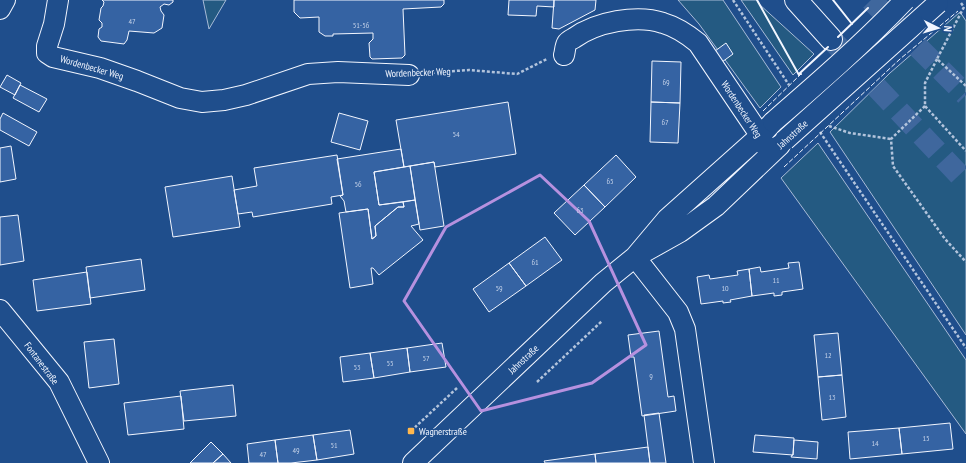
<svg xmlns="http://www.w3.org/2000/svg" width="966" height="463" font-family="'PT Sans Narrow',sans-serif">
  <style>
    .green { fill: #245a82; stroke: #a8bbd7 }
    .building { fill: #3563a3; stroke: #f2f6ff }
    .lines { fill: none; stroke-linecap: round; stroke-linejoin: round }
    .highway-tunnel { stroke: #3f679d; stroke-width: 22; stroke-dasharray: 22 11; stroke-linecap: butt }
    .minor-casing { stroke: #f2f6ff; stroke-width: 22 }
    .highway-casing { stroke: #f2f6ff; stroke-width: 24 }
    .path { stroke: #b3c4dc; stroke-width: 2.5; stroke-dasharray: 3 2; stroke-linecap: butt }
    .minor { stroke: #1f4e8c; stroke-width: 20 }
    .highway { stroke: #1f4e8c; stroke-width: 22 }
    .minor-bridge-casing { stroke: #f2f6ff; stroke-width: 22; stroke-linecap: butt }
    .minor-bridge { stroke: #1f4e8c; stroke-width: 20 }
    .fence { stroke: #f2f6ff; stroke-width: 1; stroke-dasharray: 5 2; stroke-linecap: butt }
    .wall { stroke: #f2f6ff; stroke-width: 2 }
    .marked { fill: none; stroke: #b691df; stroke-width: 3; stroke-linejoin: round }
    .poi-dot { fill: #ffb74d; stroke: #1f4e8c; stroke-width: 1.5 }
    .labels { text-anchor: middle; stroke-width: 3; stroke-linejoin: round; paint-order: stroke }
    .number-label { font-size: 8px; fill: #c3d1e8 }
    .street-label { font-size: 10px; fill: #f2f6ff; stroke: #1f4e8c }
    .poi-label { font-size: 10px; fill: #f2f6ff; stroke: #1f4e8c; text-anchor: start }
  </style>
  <rect width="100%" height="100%" fill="#1f4e8c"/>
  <!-- green -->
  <path class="green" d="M203,0h23l-17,29z
    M678,0h45l58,87 -21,21 -61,-84z
    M741,0h16l2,4 55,50 -21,21z
    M960,12l6,9v314l-136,-203 60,-59z
    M818,143l148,217v74l-185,-256z"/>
  <!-- building -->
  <path class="building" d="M102,0h71v2l-4,3 -5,-1 -4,3 1,4 3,4 -2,13 -8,5 -25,-2 -2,9 -3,4 -23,-3 -3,-4 1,-8 3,-2v-4l-3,-3 2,-12 2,-2 1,-4z
    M294,0h150v4l-3,3 -38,2 2,46 -3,3 -30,1 -2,-2 -1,-14 4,-4v-6l-40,1v2h-8l-6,-4v-15l-19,1 -6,-6z
    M509,0h45v7l-17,-1 -1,10 -28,-1z
    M554,0h42l-1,10 -36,19 -7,-1z
    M726,43l7,11 -11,8 -7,-11z
    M652,61l29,1 -1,41 -29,-1z
    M7,75l14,8 -6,12 -15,-8z
    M20,85l27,14 -8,13 -26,-14z
    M508,102l8,52 -81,13 -1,-5 -30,5 -8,-47z
    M651,102l29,1 -2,40 -28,-1z
    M3,113l34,19 -8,14 -29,-16v-11z
    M339,113l29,8 -8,29 -29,-8z
    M11,146l5,33 -16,3v-34z
    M401,149l3,18 -30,5 5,33 24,-3 1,5h-6l-23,19 1,10 -4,3 -4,-30 -22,3 -2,-11 -4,-5 3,-1 -6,-36z
    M337,155l6,40 -12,2 1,7 -79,13 -1,-5 -14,2 -4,-24 23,-4 -3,-18z
    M616,155l20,22 -31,30 -21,-22z
    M434,162l10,64 -24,4 -10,-64z
    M410,166l5,34 -36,5 -5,-33z
    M232,176l8,51 -67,10 -8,-50z
    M584,185l21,22 -30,28 -21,-22z
    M415,200l4,24 -8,2 12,14 -44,35 -6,-7h-2l2,16 -23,4 -11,-75 29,-4 4,30 4,-3 -1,-10 23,-19h6l-1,-5z
    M18,215l6,46 -24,4v-48z
    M545,237l17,23 -36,26 -17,-23z
    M141,259l4,31 -55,8 -4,-31z
    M799,262l4,27 -21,3v3l-8,1v-3l-22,3 -3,-27 11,-2 1,5 28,-4 -1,-5z
    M509,263l17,23 -37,26 -16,-23z
    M749,269l3,27 -22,4 1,2 -8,1v-2l-22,3 -4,-27 12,-2 1,4 28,-4 -1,-4z
    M87,272l4,32 -54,7 -4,-31z
    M659,331l9,66 6,-1 2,15 -34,5 -8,-59h-3l-3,-22z
    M838,333l4,42 -24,2 -4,-42z
    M114,339l5,45 -30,4 -5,-46z
    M442,343l4,24 -36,5 -3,-24z
    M407,348l3,24 -36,6 -4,-25z
    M370,353l4,25 -31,4 -3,-25z
    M842,375l4,42 -24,3 -4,-43z
    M233,385l3,31 -52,5 -4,-30z
    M181,396l3,33 -56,6 -4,-32z
    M659,413l7,50h-16l-6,-48z
    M950,423l3,26 -51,5 -3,-26z
    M899,428l3,26 -52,5 -2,-27z
    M350,430l4,24 -37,6 -4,-25z
    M313,435l4,25 -26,3h-13l-3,-23z
    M755,435l39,3 -1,17 -40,-3z
    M275,440l3,23h-29l-2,-19z
    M794,440l24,2 -1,17 -26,-2 1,-2h1z
    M211,442l12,12 -10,9h-23z
    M648,447l2,16h-54l-1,-9z
    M223,454l8,9h-18z
    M595,454l1,9h-51l-1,-2z"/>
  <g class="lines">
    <!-- highway-tunnel -->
    <path class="highway-tunnel" d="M871,0l95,95
      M831,39l135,143"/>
    <defs>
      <path id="minor" d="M58,0l-4,24 -7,22v7l6,4 47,11 37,13 43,17 22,4 22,-2 22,-5 62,-21 30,-2 71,3
        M0,9l5,-9
        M564,55c1,-3 1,-9 3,-12 1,-2 5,-4 7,-5 22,-16 63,-24 89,-15 14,4 24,11 35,20l58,86 14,25
        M646,251l34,-19 36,-26 64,-61
        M635,257l43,55 7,17 19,134
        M0,310l59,72 40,81
        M413,463l190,-180 32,-26 32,-38 93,-83 13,-14"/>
      <path id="highway" d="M796,0l35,39"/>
    </defs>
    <!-- minor casing -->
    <use href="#minor" class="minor-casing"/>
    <!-- highway casing -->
    <use href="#highway" class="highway-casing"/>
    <!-- path -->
    <path class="path" d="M733,0l56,85
      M961,3l3,4 -27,52 29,27
      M937,59l-12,24v23l41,45
      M427,73l42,-3 48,4 30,-15
      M925,106l-34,33 2,27 52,73 21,23
      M829,126l21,7 41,6
      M820,132l146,216
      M537,382l65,-61
      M411,431l46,-43"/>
    <!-- minor -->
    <use href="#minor" class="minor"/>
    <!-- highway -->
    <use href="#highway" class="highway"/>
    <defs>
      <path id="minor-bridge" d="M773,122c45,-39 91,-79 132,-122
        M785,140l153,-137"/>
    </defs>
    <!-- minor-bridge casing -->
    <use href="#minor-bridge" class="minor-bridge-casing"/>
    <!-- minor-bridge -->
    <use href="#minor-bridge" class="minor-bridge"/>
    <!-- fence -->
    <path class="fence" d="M763,111l38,-37
      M784,167l116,-108 58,-48"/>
    <!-- wall -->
    <path class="wall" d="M757,0l42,75
      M833,0l19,24
      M838,37l30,-29
      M801,74l-1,-1 28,-26"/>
  </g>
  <!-- marked area -->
  <path class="marked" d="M540,175l49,46 57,124 -54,38 -111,28 -77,-110 42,-74z"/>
  <!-- markers -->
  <rect class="poi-dot" x="407" y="427" width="8" height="8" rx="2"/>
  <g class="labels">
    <!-- number labels -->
    <g class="number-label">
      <text x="132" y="24">47</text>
      <text x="361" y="28">51-56</text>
      <text x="666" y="85">69</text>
      <text x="665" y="125">67</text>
      <text x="456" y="137">54</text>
      <text x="610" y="184">65</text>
      <text x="358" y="187">56</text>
      <text x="580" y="213">63</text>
      <text x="535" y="265">61</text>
      <text x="776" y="283">11</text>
      <text x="499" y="291">59</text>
      <text x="725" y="291">10</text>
      <text x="828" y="358">12</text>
      <text x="426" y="361">57</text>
      <text x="390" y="366">55</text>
      <text x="357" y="370">53</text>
      <text x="651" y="379">9</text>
      <text x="832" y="400">13</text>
      <text x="926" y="441">15</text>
      <text x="875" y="446">14</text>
      <text x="334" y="448">51</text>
      <text x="296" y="453">49</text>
      <text x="263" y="457">47</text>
    </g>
    <!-- street labels -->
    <g class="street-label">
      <text transform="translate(92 67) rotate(16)" y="4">Wordenbecker Weg</text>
      <text transform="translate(418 72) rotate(-2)" y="4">Wordenbecker Weg</text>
      <text transform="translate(742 109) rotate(57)" y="4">Wordenbecker Weg</text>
      <text transform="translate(792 134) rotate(-42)" y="4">Jahnstraße</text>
      <text transform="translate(523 359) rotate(-43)" y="4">Jahnstraße</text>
      <text transform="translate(42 363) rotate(53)" y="4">Fontanestraße</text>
    </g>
    <!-- poi labels -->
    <g class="poi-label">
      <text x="419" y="435">Wagnerstraße</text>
    </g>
  </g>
  <!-- north arrow -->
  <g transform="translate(938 28) rotate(95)" stroke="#1f4e8c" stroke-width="3" paint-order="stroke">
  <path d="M0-3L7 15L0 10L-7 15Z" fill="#f2f6ff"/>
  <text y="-6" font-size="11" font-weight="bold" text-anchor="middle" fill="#f2f6ff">N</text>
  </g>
</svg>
